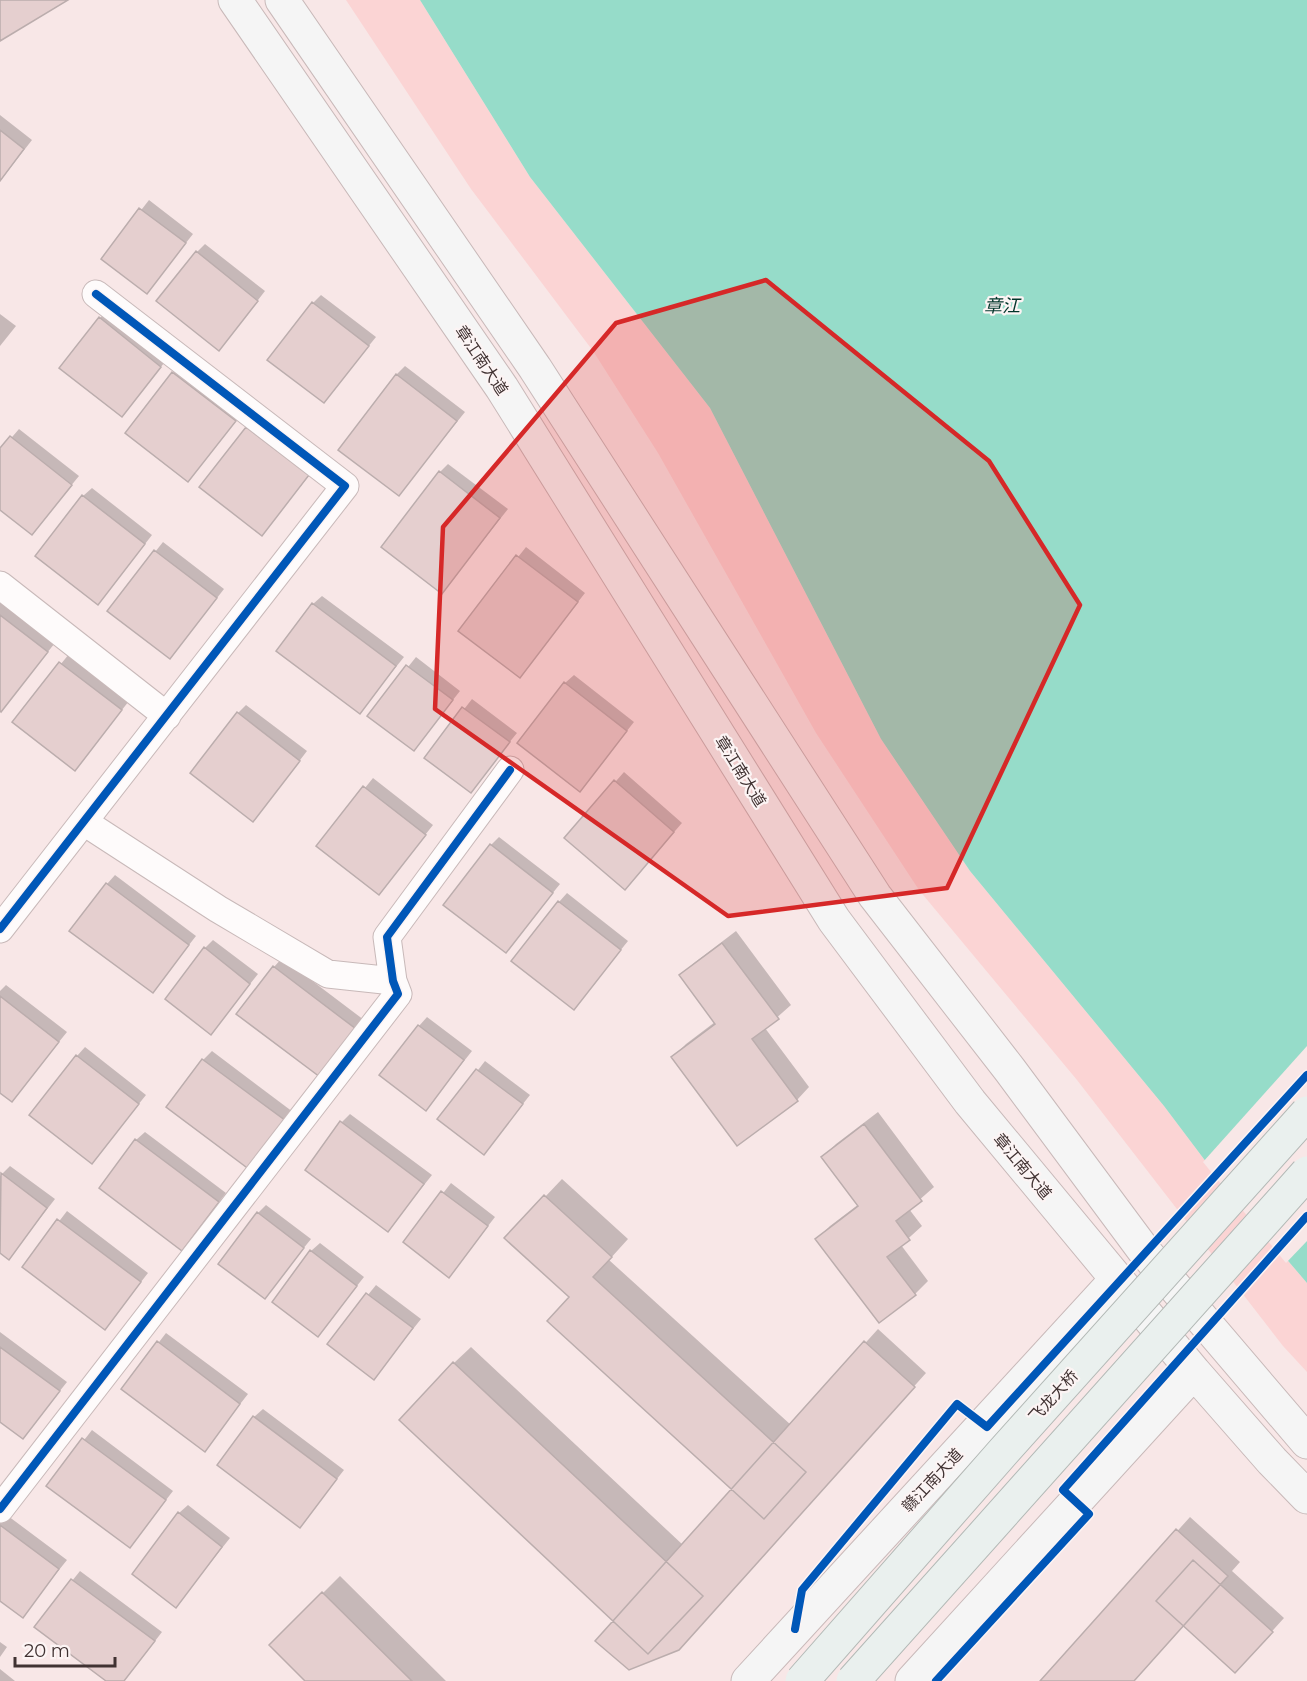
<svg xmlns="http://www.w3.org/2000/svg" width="1307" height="1681" font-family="Montserrat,'Noto Sans SC',sans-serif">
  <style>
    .green { fill: #fbd4d4 }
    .water { fill: #96dcc9 }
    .pier { fill: #f8e7e7 }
    .shadow { fill: #0003 }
    .building { fill: #e5cfcf; stroke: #bbadad; stroke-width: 1.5 }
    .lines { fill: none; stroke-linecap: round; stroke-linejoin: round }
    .minor-casing { stroke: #c8b9b9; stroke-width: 29 }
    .secondary-casing { stroke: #c8b9b9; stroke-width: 35 }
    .minor { stroke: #fefbfb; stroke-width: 27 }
    .secondary { stroke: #f5f5f5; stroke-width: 33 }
    .primary-bridge-casing { stroke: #b3b9b6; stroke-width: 35; stroke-linecap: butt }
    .primary-bridge { stroke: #eaf0ee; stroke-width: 33 }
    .cycleway-casing { stroke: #fcf4f4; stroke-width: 11 }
    .cycleway { stroke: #0057b8; stroke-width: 8 }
    .marked { fill: #d62828; fill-opacity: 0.2; stroke: #d62828; stroke-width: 4.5; stroke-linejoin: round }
    .labels { text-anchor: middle; stroke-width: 4.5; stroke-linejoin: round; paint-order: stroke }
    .street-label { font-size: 16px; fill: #403232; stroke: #fcf4f4 }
    .water-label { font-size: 18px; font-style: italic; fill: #00352a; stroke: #fcf4f4 }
  </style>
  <rect width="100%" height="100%" fill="#f8e7e7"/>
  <!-- green -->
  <path class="green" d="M346,0h74l110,177 180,231 171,331 89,132 194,235 61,81 82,96v89l-24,-26 -206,-266 -158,-190 -103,-157 -158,-280 -65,-102 -122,-162z"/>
  <!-- water -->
  <path class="water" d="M420,0h887v1283l-82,-96 -61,-81 -194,-235 -89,-132 -171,-331 -180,-231z"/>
  <!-- pier -->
  <path class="pier" d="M1307,1046v195l-21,22 -83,-101z"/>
  <!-- shadow -->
  <path class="shadow" d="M0,115l32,25 -32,41z
    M149,200l44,34 -46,58 -44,-33z
    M205,244l60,47 -38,49 -30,-88z
    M321,295l55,42 -52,64 -11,-98z
    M108,310l60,48 -38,48 -30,-88z
    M0,314l16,12 -16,20z
    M182,365l61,47 -55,68 -15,-107z
    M405,366l60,46 -66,82 -2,-120z
    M256,419l61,47 -55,68 -60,-47z
    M19,429l60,47 -47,57 -32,-25v-57z
    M448,464l60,45 -66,83 -2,-120z
    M92,488l60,47 -46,59 -23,-98z
    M163,542l61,47 -46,59 -69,-38z
    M526,547l59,46 -65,83 -60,-46z
    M322,596l82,61 -44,55 -47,-108z
    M0,600l55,43 -54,67h-1z
    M69,654l60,47 -54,68 -61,-47z
    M416,657l44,34 -46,58 -45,-33z
    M574,675l60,47 -54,68 -15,-107z
    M472,699l45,34 -47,58 -44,-33z
    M246,705l61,46 -46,60 -23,-98z
    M624,772l58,51 -49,56 -67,-41z
    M373,778l60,47 -54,68 -61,-47z
    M499,837l61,47 -54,67 -15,-106z
    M115,875l81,61 -43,55 -46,-107z
    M567,893l61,48 -54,67 -15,-106z
    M736,931l55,74 -26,23 44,59 -12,13 -124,-43 13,-13 29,-22 -34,-46 13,-13z
    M213,940l45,34 -47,59 -6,-85z
    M282,958l82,62 -36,47 -54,-100z
    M6,985l61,47 -55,68 -12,-9v-100z
    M427,1017l45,34 -46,58 -7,-83z
    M85,1047l61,48 -54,67 -15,-106z
    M212,1051l81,61 -35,47 -55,-99z
    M485,1061l45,34 -46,58 -44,-34z
    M878,1112l56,75 -25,22 13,17 -21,19 27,36 -13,13 -98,-55 13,-13 29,-22 -36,-47 13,-13z
    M350,1114l82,61 -44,55 -46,-108z
    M145,1132l81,61 -44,56 -46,-109z
    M10,1166l45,33 -46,59 -9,-7v-75z
    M562,1179l66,60 -19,21 182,165 87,-96 48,44 -235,262 -76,-14 -161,-258 17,-16 212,198 50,-56 -162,-192 -65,-59z
    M451,1183l44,34 -46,59 -44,-34z
    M266,1205l45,34 -47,58 -6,-84z
    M67,1211l81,62 -43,55 -81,-61z
    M320,1243l44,34 -46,58 -7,-84z
    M376,1285l45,34 -47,59 -45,-35z
    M0,1332l67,50 -44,55 -23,-17z
    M166,1333l82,61 -44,56 -81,-61z
    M263,1409l81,61 -44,56 -46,-109z
    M92,1430l81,61 -43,55 -82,-60z
    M188,1505l42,33 -54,68 3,-93z
    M0,1510l67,50 -45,56 -22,-17z
    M1190,1517l50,45 -8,9 52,47 -36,40 -64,-33 -50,56h-92z
    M80,1571l82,61 -38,49h-15l-73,-55z
    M340,1576l106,105h-139l-36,-36z
    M0,1642l7,5 -7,10z
    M0,1669l15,12h-15z"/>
  <!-- building -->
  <path class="building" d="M0,0h68l-68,41z
    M0,130l24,19 -24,32z
    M139,208l47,35 -39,51 -46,-35z
    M196,251l62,50 -39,50 -63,-50z
    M312,302l57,44 -45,57 -57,-43z
    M99,317l62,50 -39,50 -63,-49z
    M172,372l64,49 -48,61 -63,-49z
    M396,374l61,47 -58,75 -61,-46z
    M246,427l63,48 -47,61 -63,-49z
    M10,436l62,49 -40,50 -32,-25v-62z
    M439,471l61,47 -58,76 -61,-47z
    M82,495l63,49 -47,61 -63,-49z
    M154,550l63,48 -47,61 -63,-48z
    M516,555l62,47 -58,76 -62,-47z
    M312,603l84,63 -36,48 -84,-63z
    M0,615l48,37 -47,60 -1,-1z
    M59,662l63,48 -47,61 -63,-49z
    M406,665l47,35 -39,51 -47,-35z
    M564,682l63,49 -47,61 -63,-49z
    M462,707l48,35 -39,51 -47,-35z
    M237,712l63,49 -47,61 -63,-49z
    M614,780l60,52 -49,58 -61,-52z
    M363,786l63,49 -47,60 -63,-49z
    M490,844l63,49 -47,60 -63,-48z
    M106,883l83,62 -36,48 -84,-62z
    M558,901l63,49 -47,60 -63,-49z
    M722,943l57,76 -27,20 46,62 -61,45 -66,-89 44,-33 -36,-49z
    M204,947l46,37 -39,51 -46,-36z
    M273,966l83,63 -36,48 -84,-63z
    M0,996l59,46 -47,60 -12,-9z
    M418,1025l46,35 -38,51 -47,-36z
    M76,1055l63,49 -47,60 -63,-49z
    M202,1059l84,62 -36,49 -84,-63z
    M476,1069l47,35 -39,51 -47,-36z
    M340,1121l84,63 -36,48 -83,-62z
    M864,1124l58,77 -26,20 14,19 -23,17 29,38 -37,28 -64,-84 43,-33 -37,-49z
    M135,1139l84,63 -37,49 -83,-63z
    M1,1173l46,35 -38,52 -9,-7z
    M441,1191l47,35 -39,52 -46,-36z
    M544,1195l68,62 -19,20 213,195 -42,47 -217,-198 22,-24 -65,-59z
    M257,1212l47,36 -39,51 -47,-35z
    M57,1219l84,63 -36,48 -83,-63z
    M310,1250l47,36 -39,51 -46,-35z
    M366,1293l47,35 -39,52 -47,-36z
    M157,1341l83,63 -35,48 -84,-63z
    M864,1341l51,46 -236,263 -50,20 -34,-29z
    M0,1347l60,44 -37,48 -23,-17z
    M453,1362l250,234 -55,58 -249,-234z
    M253,1416l84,63 -37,49 -83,-63z
    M82,1438l84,62 -36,48 -84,-62z
    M178,1512l44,35 -46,61 -44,-34z
    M0,1525l59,44 -36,49 -23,-17z
    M1176,1529l52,47 -94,105h-94z
    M1193,1560l80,72 -38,41 -79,-72z
    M71,1579l84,62 -31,40h-18l-72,-54z
    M322,1592l90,89h-107l-36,-36z"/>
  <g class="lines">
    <defs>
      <path id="minor" d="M0,585l167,131
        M84,822l134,87 110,65 65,7
        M0,929l345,-443 -249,-192
        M0,1509l398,-515 -5,-13 -6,-44 123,-167"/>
      <path id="secondary" d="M235,0l267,388 332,532 136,182 224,270 78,89 35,36
        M282,0l253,368 340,528 135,174 135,182 162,190
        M748,1681l369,-402
        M912,1681l282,-309"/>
    </defs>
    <!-- minor casing -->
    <use href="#minor" class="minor-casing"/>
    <!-- secondary casing -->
    <use href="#secondary" class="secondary-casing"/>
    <!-- minor -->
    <use href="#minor" class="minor"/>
    <!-- secondary -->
    <use href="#secondary" class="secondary"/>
    <defs>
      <path id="primary-bridge" d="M802,1681l201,-229 304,-339
        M853,1681l454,-508"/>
    </defs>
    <!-- primary-bridge casing -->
    <use href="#primary-bridge" class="primary-bridge-casing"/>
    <!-- primary-bridge -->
    <use href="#primary-bridge" class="primary-bridge"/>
    <defs>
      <path id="cycleway" d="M0,929l345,-443 -249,-192
        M0,1509l398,-515 -5,-13 -6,-44 123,-167
        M795,1629l7,-39 155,-186 30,23 320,-352
        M936,1681l153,-167 -26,-24 244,-274"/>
    </defs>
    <!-- cycleway casing -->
    <use href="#cycleway" class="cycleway-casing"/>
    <!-- cycleway -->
    <use href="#cycleway" class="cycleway"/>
  </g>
  <!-- marked area -->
  <path class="marked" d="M766,280l223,181 91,144 -133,283 -219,28 -293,-207 8,-182 173,-204z"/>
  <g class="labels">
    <!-- street labels -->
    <g class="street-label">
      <text transform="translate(482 360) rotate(56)" y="6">章江南大道</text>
      <text transform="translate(741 771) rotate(58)" y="6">章江南大道</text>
      <text transform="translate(1023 1166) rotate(50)" y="6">章江南大道</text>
      <text transform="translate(1053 1396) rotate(-48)" y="6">飞龙大桥</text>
      <text transform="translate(932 1480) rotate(-47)" y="6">赣江南大道</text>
    </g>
    <!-- water labels -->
    <g class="water-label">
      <text x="1002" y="312">章江</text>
    </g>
  </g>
  <!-- scale -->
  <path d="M15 1657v9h100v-9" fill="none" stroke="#403232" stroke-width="3"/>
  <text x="24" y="1657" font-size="18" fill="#403232" stroke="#fcf4f4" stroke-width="4.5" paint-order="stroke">20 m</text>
</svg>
